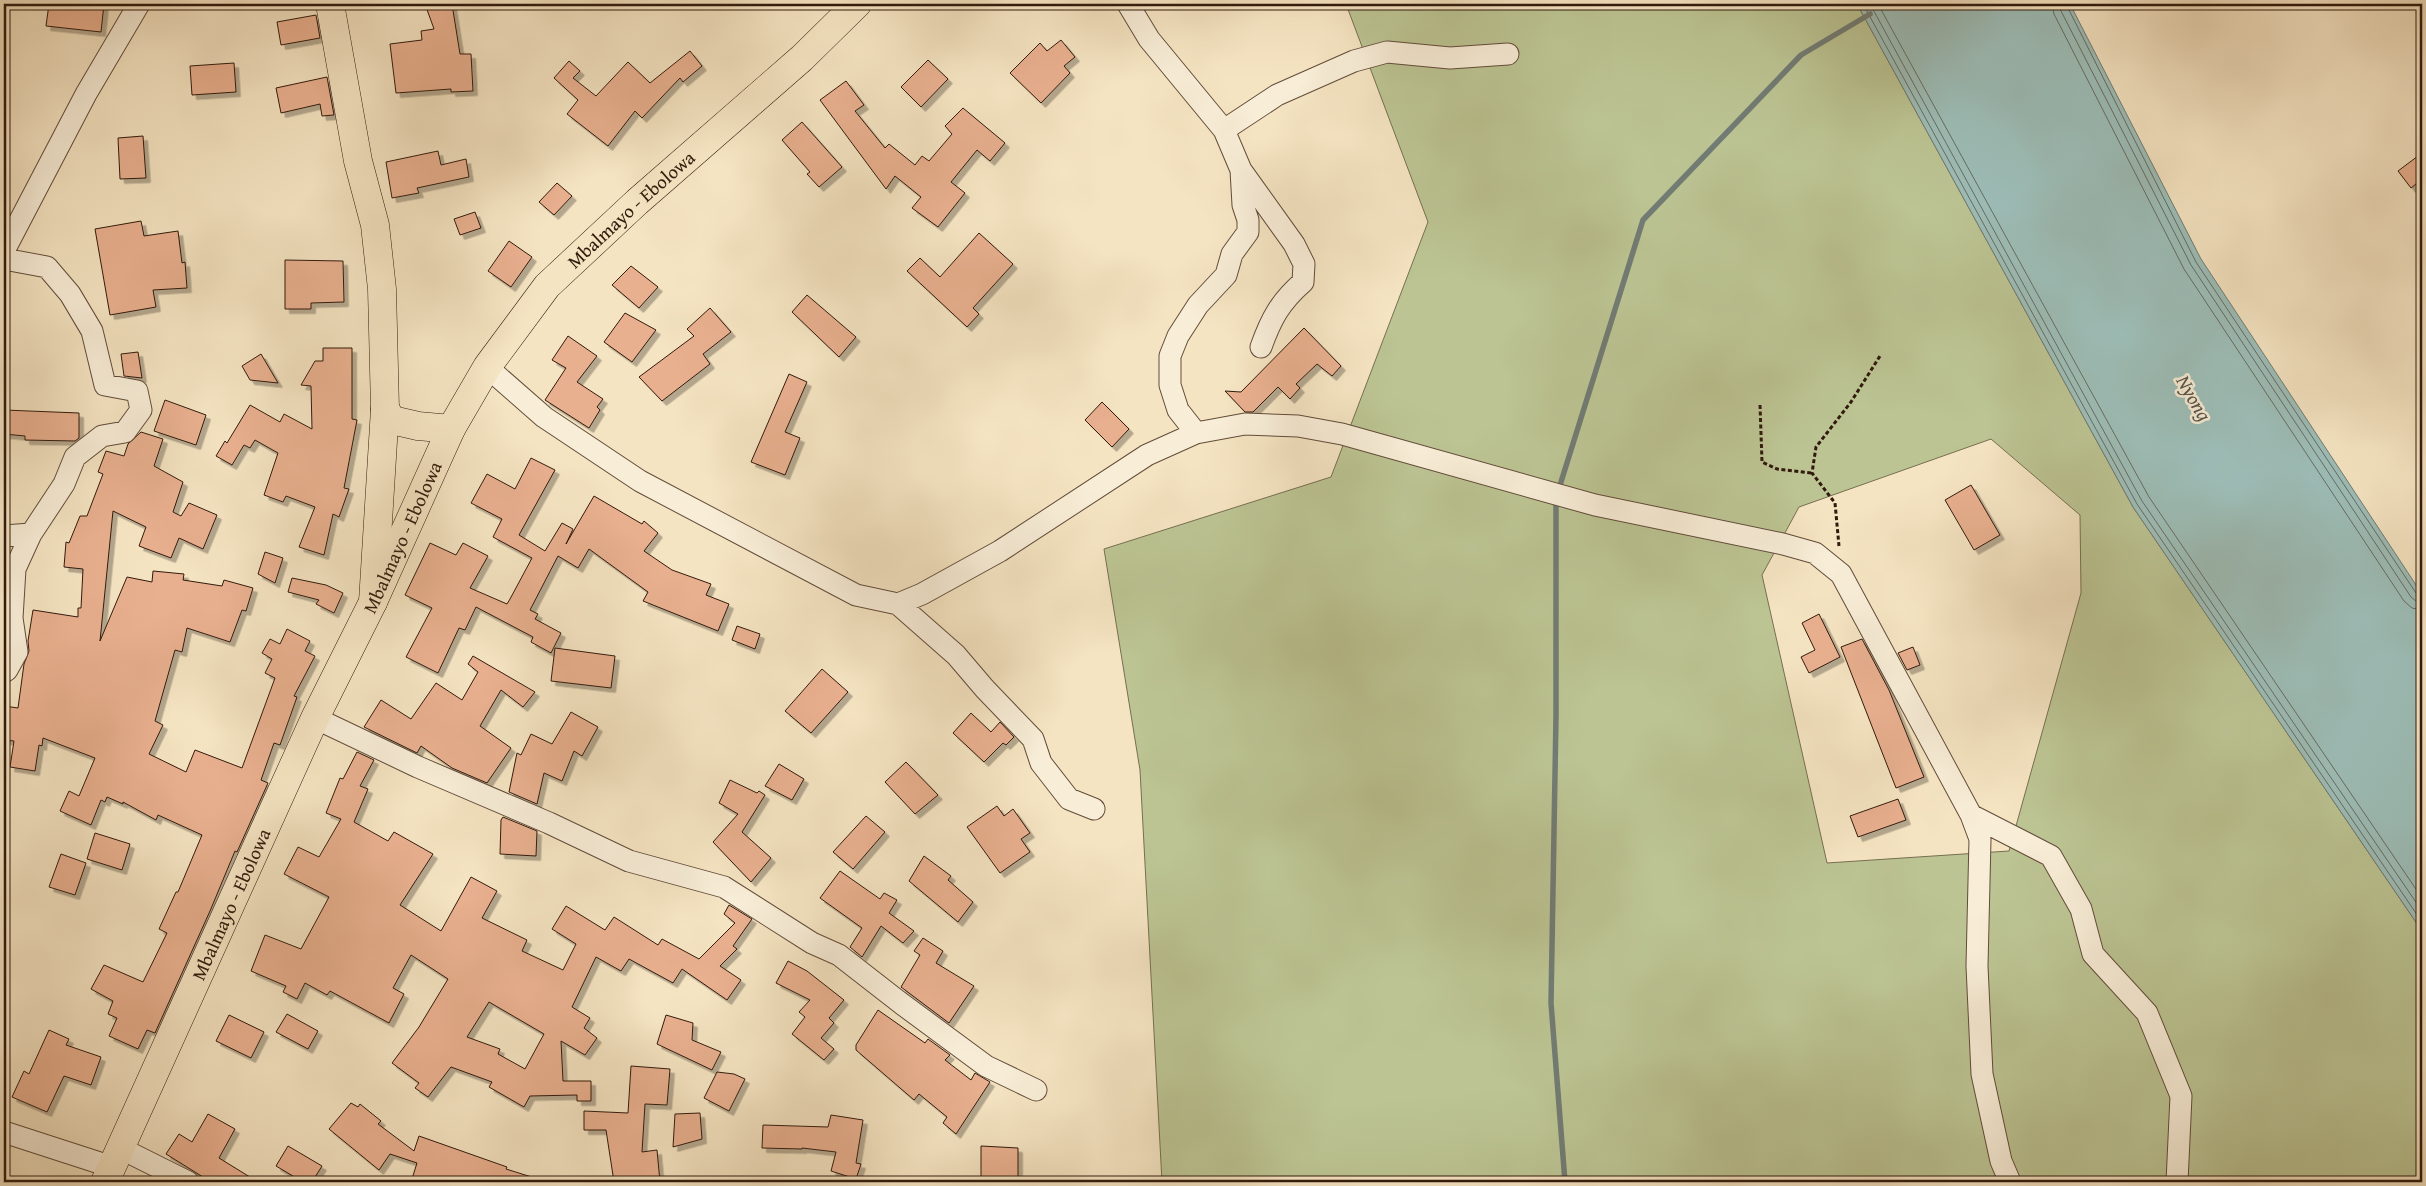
<svg xmlns="http://www.w3.org/2000/svg" width="2426" height="1186" font-family="'Gentium Book Plus',serif">
  <style>
    .green { fill: #bcc493; stroke: #766f50; fill-rule: evenodd }
    .water { fill: #9dbeb8; stroke: #727c74 }
    .lines { fill: none; stroke-linecap: round; stroke-linejoin: round }
    .shore { stroke: #676c62; stroke-width: 1 }
    .stream { stroke: #727c74; stroke-width: 5.5 }
    .building { fill: #e9b08f; stroke: #311a0d; fill-rule: evenodd; filter: url(#shadow) }
    .minor-casing { stroke: #624c3a; stroke-width: 23 }
    .primary-casing { stroke: #311a0d; stroke-width: 29 }
    .trunk-casing { stroke: #311a0d; stroke-width: 29 }
    .path { stroke: #311a0d; stroke-width: 3; stroke-dasharray: 4 2.5; stroke-linecap: butt }
    .minor { stroke: #f8edd7; stroke-width: 21 }
    .primary { stroke: #f5e4c2; stroke-width: 28 }
    .trunk { stroke: #f5e4c2; stroke-width: 28 }
    .labels { text-anchor: middle; stroke-width: 5; stroke-linejoin: round; paint-order: stroke }
    .street-label { font-size: 19px; fill: #311a0d; stroke: #f8edd7 }
    .water-label { font-size: 20px; font-style: italic; fill: #575349; stroke: #f8edd7 }
  </style>
  <defs>
    <filter id="shadow"><feDropShadow dx="4.5" dy="4.5" stdDeviation="0" flood-color="#0004"/></filter>
  </defs>
  <rect width="100%" height="100%" fill="#f5e4c2"/>
  <filter id="stains"><feTurbulence type="fractalNoise" baseFrequency=".004" numOctaves="4"/><feColorMatrix values="0 0 0 0 .2 0 0 0 0 .09 0 0 0 0 .02 0 0 0 .5 -.17"/></filter>
  <radialGradient id="worn" r=".72"><stop offset=".6" stop-color="#630" stop-opacity="0"/><stop offset="1" stop-color="#630" stop-opacity=".3"/></radialGradient>
  <!-- green -->
  <path class="green" d="M1346,4h511l276,503 289,424v251h-1260l-22,-412 -36,-221 227,-72 97,-255zM1991,439l89,76 1,78 -72,258 -182,12 -65,-288 37,-68z"/>
  <!-- water -->
  <path class="water" d="M1857,4h213l131,255 221,335v337l-289,-424z"/>
  <g class="lines">
    <!-- shore -->
    <path class="shore" d="M1863,4l274,500 285,418
      M1870,4l272,497 280,410
      M1878,4l271,493 273,401
      M2052,4l2,10 130,255 220,332 8,7 10,2
      M2060,4l1,7 130,254 220,332 5,4 6,1
      M2066,4l130,258 220,331 6,3"/>
    <!-- stream -->
    <path class="stream" d="M1565,1182l-14,-179 5,-286v-219l87,-278 158,-165 69,-41"/>
  </g>
  <!-- building -->
  <path class="building" d="M49,4h55l-3,28 -55,-6z
    M425,4h27l8,50h11l2,37 -22,1v-3l-55,4 -6,-49 32,-4 -1,-9 13,-2z
    M316,15l4,23 -39,7 -4,-23z
    M1061,40l14,17 -11,9 6,7 -29,30 -31,-30 30,-30 7,8z
    M690,51l12,15 -19,16 -3,-4 -38,40 -7,-7 -27,35 -41,-32 11,-14 -24,-22 15,-17 11,10 -7,7 23,18 32,-34 22,21z
    M928,60l20,19 -27,28 -20,-20z
    M234,63l2,29 -44,3 -2,-29z
    M327,77l7,38 -12,1 -2,-12 -39,9 -5,-25z
    M846,81l18,24 -9,6 30,37 4,-4 26,21 7,-9 7,5 23,-27 -7,-8 18,-18 42,35 -15,18 -13,-11 -26,32 14,11 -27,34 -26,-19 9,-11 -26,-21 -9,13 -66,-89z
    M802,122l40,45 -23,20 -12,-13 3,-2 -28,-32z
    M143,136l3,42 -26,1 -2,-41z
    M438,151l3,14 25,-6 3,18 -52,11 2,5 -27,5 -6,-36z
    M2422,153v26l-11,9 -13,-17z
    M557,183l15,13 -18,19 -15,-13z
    M475,212l6,16 -21,7 -6,-16z
    M141,221l3,15 34,-5 4,32 3,-1 2,26 -34,2 3,17 -46,8 -15,-86z
    M979,233l34,31 -40,44 6,6 -12,13 -60,-56 13,-13 20,19z
    M509,241l23,16 -21,30 -23,-16z
    M285,260l58,1 1,41 -33,1v6h-26z
    M631,266l27,21 -19,21 -27,-23z
    M807,295l49,42 -17,20 -47,-45z
    M710,308l21,24 -28,22 7,10 -48,37 -23,-24 55,-41 -7,-7z
    M625,313l31,17 -24,32 -28,-20z
    M1304,328l37,38 -9,10 -15,-12 -21,20 4,4 -10,11 -12,-12 -25,25h-8l-20,-21 16,1z
    M568,336l29,20 -20,26 26,17 -6,8 3,3 -11,18 -44,-28 21,-32 -14,-8z
    M323,348h29v71l5,1 -13,68 5,1 -10,28 -6,-3 -9,41 -25,-8 16,-40 -29,-11 -3,6 -19,-7 14,-42 -23,-13 -5,8 -6,-3 -12,20 -16,-9 9,-15 2,2 23,-38 30,17 4,-8 28,15 -1,-43 -10,-1 14,-24h8z
    M138,352l4,26 -18,-2 -3,-22z
    M261,354l17,29 -28,-3 -8,-14z
    M789,374l18,8 -22,50 15,6 -15,37 -34,-13z
    M165,400l41,15 -10,30 -42,-14z
    M1102,402l27,27 -17,18 -27,-27z
    M4,410l75,3v25l-4,3 -50,-1v-4l-21,-2z
    M141,432l22,7 -9,27 29,16 -10,30 8,4 8,-13 28,12 -14,34 -24,-11 -8,20 -32,-12 7,-19 -33,-16 -13,130 27,-64 25,5 1,-11 31,3 -1,6 39,6 2,-6 29,8 -7,23 -4,-1 -12,32 -43,-14 -5,24 -7,-2 -20,71 8,4 -14,29 37,18 9,-22 47,18 33,-90 -10,-5 7,-14 -10,-6 8,-14 10,5 7,-15 23,12 -5,10 10,5 -21,40 3,1 -17,48 -6,-2 -13,37 7,3 -31,69 -2,-1 -25,60 -55,122 -8,-3 -9,19 -29,-13 8,-18 -9,-4 5,-13 -22,-12 13,-24 39,17 24,-49 -8,-4 17,-37h2l24,-57 -44,-20 -2,5 -33,-18v2l-16,-7 -2,5 -4,-2 -10,25 -31,-14 9,-20 10,5 16,-38 -52,-20 -1,8 -3,-1 -4,26 -25,-4 4,-26 -10,-1v-34l14,2 6,-44 5,-13 -1,-10 5,-31 45,7v-9h3l2,-39 -19,-2 2,-25 3,1 11,-27h7l16,-42 -5,-2 8,-21 18,5 4,-12z
    M531,458l24,12 -36,65 26,16 17,-28 11,6 -7,15 28,-48 48,28 2,-3 14,12 -14,18 28,19 39,14 -5,11 23,9 -11,27 -75,-30 5,-9 -59,-43 -11,19 -20,-12 -28,54 8,4 -3,5 26,14 -10,20 -20,-11 2,-5 -57,-30 -11,23 -6,-2 -21,45 -32,-16 26,-49 -27,-13 25,-52 26,12 7,-12 25,13 -18,32 37,16 3,-5 22,-41 -39,-21 9,-18 -31,-16 16,-29 28,15z
    M1971,485l29,50 -26,15 -29,-50z
    M265,552l18,6 -8,25 -17,-9z
    M292,578l34,7 17,8 -9,20 -18,-9 3,-4 -31,-8z
    M1819,614l21,43 -31,16 -8,-16 14,-7 -13,-27z
    M737,626l23,8 -5,15 -23,-9z
    M1862,639l27,51 35,87 -28,11 -55,-141z
    M1913,647l7,18 -13,5 -9,-17z
    M555,648l60,8 -4,32 -60,-7z
    M473,656l62,36 -12,15 -22,-17 -21,36 31,22 -24,35 -35,-15 -31,-22 -4,7 -53,-26 17,-27 30,19 25,-36 26,17 16,-28 -10,-8z
    M822,669l26,23 -37,41 -26,-22z
    M571,712l27,15 -16,29 -8,-5 -12,30 -18,-8 -7,31 -28,-12 8,-39 4,2 10,-21 21,10z
    M971,713l20,19 9,-10 14,15 -8,8 -3,-2 -19,19 -31,-29z
    M357,752l17,8 -14,26 8,3 -14,33 34,19 6,-9 39,22 -33,51 41,26 30,-54 26,14 -15,27 45,22 -5,11 41,19 13,-26 -24,-15 14,-23 39,24 9,-13 44,28 4,-6 37,20 36,-36 -11,-9 5,-9 23,14 -19,27 4,3 -17,17 21,14 -14,20 -45,-31 -9,14 -44,-24 -8,12 -25,-14 -24,50 18,11 -6,10 13,10 -12,17 -24,-14 2,40h28v20h-14v-6l-47,1 -6,11 -35,-20 3,-5 -41,-15 -23,30 -13,-9 4,-5 -27,-20 27,-36 29,-48 -37,-24 -18,33 11,6 -15,29 -59,-32 -3,4 -22,-12 -8,16 -14,-7 3,-6 -35,-15 14,-36 36,14 28,-52 -45,-23 14,-27 21,10 22,-38 -15,-6 14,-35 3,1zM489,1002l55,32 -19,35 -27,-15 2,-5 -33,-12z
    M906,762l32,33 -23,19 -30,-32z
    M779,764l25,15 -12,21 -27,-14z
    M730,780l27,13 2,-2 6,4 -23,37 29,26 -20,24 -38,-40 25,-28 -19,-11z
    M1898,799l8,21 -48,17 -8,-21z
    M997,806l7,10 9,-7 17,24 -9,6 9,13 -30,21 -33,-46z
    M866,816l19,16 -32,37 -20,-17z
    M503,817l34,14 -1,25 -36,-2 1,-34z
    M95,833l35,11 -8,26 -35,-11z
    M61,854l25,9 -11,32 -26,-8z
    M924,856l27,20 -3,4 25,22 -15,20 -49,-41z
    M840,871l40,28 4,-6 13,7 -8,13 25,18 -11,12 -22,-17 -19,31 -12,-10 12,-19 -42,-30z
    M923,938l20,13 -7,12 38,23 -25,37 -48,-36 19,-32 -6,-4z
    M788,961l19,10 37,29 -15,18 5,5 -13,15 13,11 -10,11 -32,-26 13,-17 -6,-5 11,-12 -34,-17z
    M878,1010l47,33 3,-4 22,16 -5,5 26,20 4,-7 15,9 -34,52 -13,-11 4,-6 -28,-23 -5,6 -58,-50v-5z
    M287,1014l31,17 -10,18 -32,-17z
    M229,1015l35,17 -13,26 -35,-17z
    M666,1015l27,8 -1,17 29,12 -9,18 -55,-26z
    M49,1030l20,9 -3,6 35,12 -10,28 -27,-9 -17,36 -35,-15 12,-26 5,3z
    M631,1066l39,3 -3,36 -22,-1 -3,48 15,-2 3,32h-46l-8,-52h-22v-19l44,2z
    M717,1072l17,2 11,5 -16,32 -25,-13z
    M351,1103l7,4 2,-3 21,17 -3,3 36,27 5,-15 88,31 -1,2 32,10v3h-127l6,-19 -27,-9 -11,16 -50,-41z
    M700,1113l2,26 -29,8 2,-33z
    M208,1114l27,15 -16,29 39,24h-47l-45,-28 13,-20 13,8z
    M831,1115l32,5 -7,43 5,1 -5,15 -25,-8 5,-19 -34,-4v1l-40,-1 1,-23 65,2z
    M288,1146l34,20 -10,16h-9l-27,-16z
    M981,1146l37,2v34h-37z"/>
  <g class="lines">
    <defs>
      <path id="minor" d="M1128,4l21,35 75,91 17,40 2,35 5,15v12l-16,22 -6,21 -28,30 -20,31 -8,20v29l8,25 18,23
        M1224,130l53,-35 77,-34 33,-9 63,6 58,-4
        M1241,170l53,74 10,20 -1,18c-23,20 -32,37 -42,65
        M4,251l82,-157 53,-90
        M4,259l43,8 23,27 22,37 13,54 32,6 4,19 -16,22 -23,4 -27,21 -11,27 -33,50 -16,35 -3,49 5,34 -10,18 -3,2
        M487,367l57,50 96,64 216,114 42,9 24,-10 78,-43 147,-96 49,-22 49,-9 53,2 44,8 253,71 188,39 32,9 26,21 130,241 9,24 -3,127 5,108 19,87 9,21
        M4,536l27,-2
        M898,604l58,51 29,34 48,50 8,24 28,36 25,10
        M315,718l103,49 131,56 80,38 95,26 88,56 27,12 63,49 84,62 50,24
        M1971,815l80,41 30,53 12,45 54,59 34,83 -4,86
        M4,1132l108,35
        M120,1148l68,34"/>
      <path id="primary" d="M330,4l28,157 17,64 7,64 3,120 -12,193"/>
      <g id="trunk">
        <path d="M385,409l7,11 26,6 33,3"/>
        <path id="s1" d="M105,1182l210,-464 58,-116 78,-173 36,-62 60,-81 90,-84 165,-144 55,-54"/>
      </g>
    </defs>
    <!-- minor casing -->
    <use href="#minor" class="minor-casing"/>
    <!-- primary casing -->
    <use href="#primary" class="primary-casing"/>
    <!-- trunk casing -->
    <use href="#trunk" class="trunk-casing"/>
    <!-- path -->
    <path class="path" d="M1760,405l2,57 15,7 35,4
      M1839,546l-4,-43 -23,-30 4,-26 35,-45 29,-46"/>
    <!-- minor -->
    <use href="#minor" class="minor"/>
    <!-- primary -->
    <use href="#primary" class="primary"/>
    <!-- trunk -->
    <use href="#trunk" class="trunk"/>
  </g>
  <g class="labels">
    <!-- street labels -->
    <g class="street-label">
      <text dy="7" stroke="none"><textPath href="#s1" startOffset="1115">Mbalmayo - Ebolowa</textPath></text>
      <text dy="7" stroke="none"><textPath href="#s1" startOffset="710">Mbalmayo - Ebolowa</textPath></text>
      <text dy="7" stroke="none"><textPath href="#s1" startOffset="305">Mbalmayo - Ebolowa</textPath></text>
    </g>
    <!-- water labels -->
    <g class="water-label">
      <text transform="translate(2194 398) rotate(60)" y="7">Nyong</text>
    </g>
  </g>
  <!-- margin -->
  <rect width="2426" height="1186" fill="none" stroke="#f5e4c2" stroke-width="20"/>
  <rect x="5" y="5" width="2416" height="1176" fill="none" stroke="#311a0d" stroke-width="2.5"/>
  <rect x="10" y="10" width="2406" height="1166" fill="none" stroke="#311a0d"/>
  <rect width="100%" height="100%" filter="url(#stains)"/>
  <rect width="100%" height="100%" fill="url(#worn)"/>
</svg>
